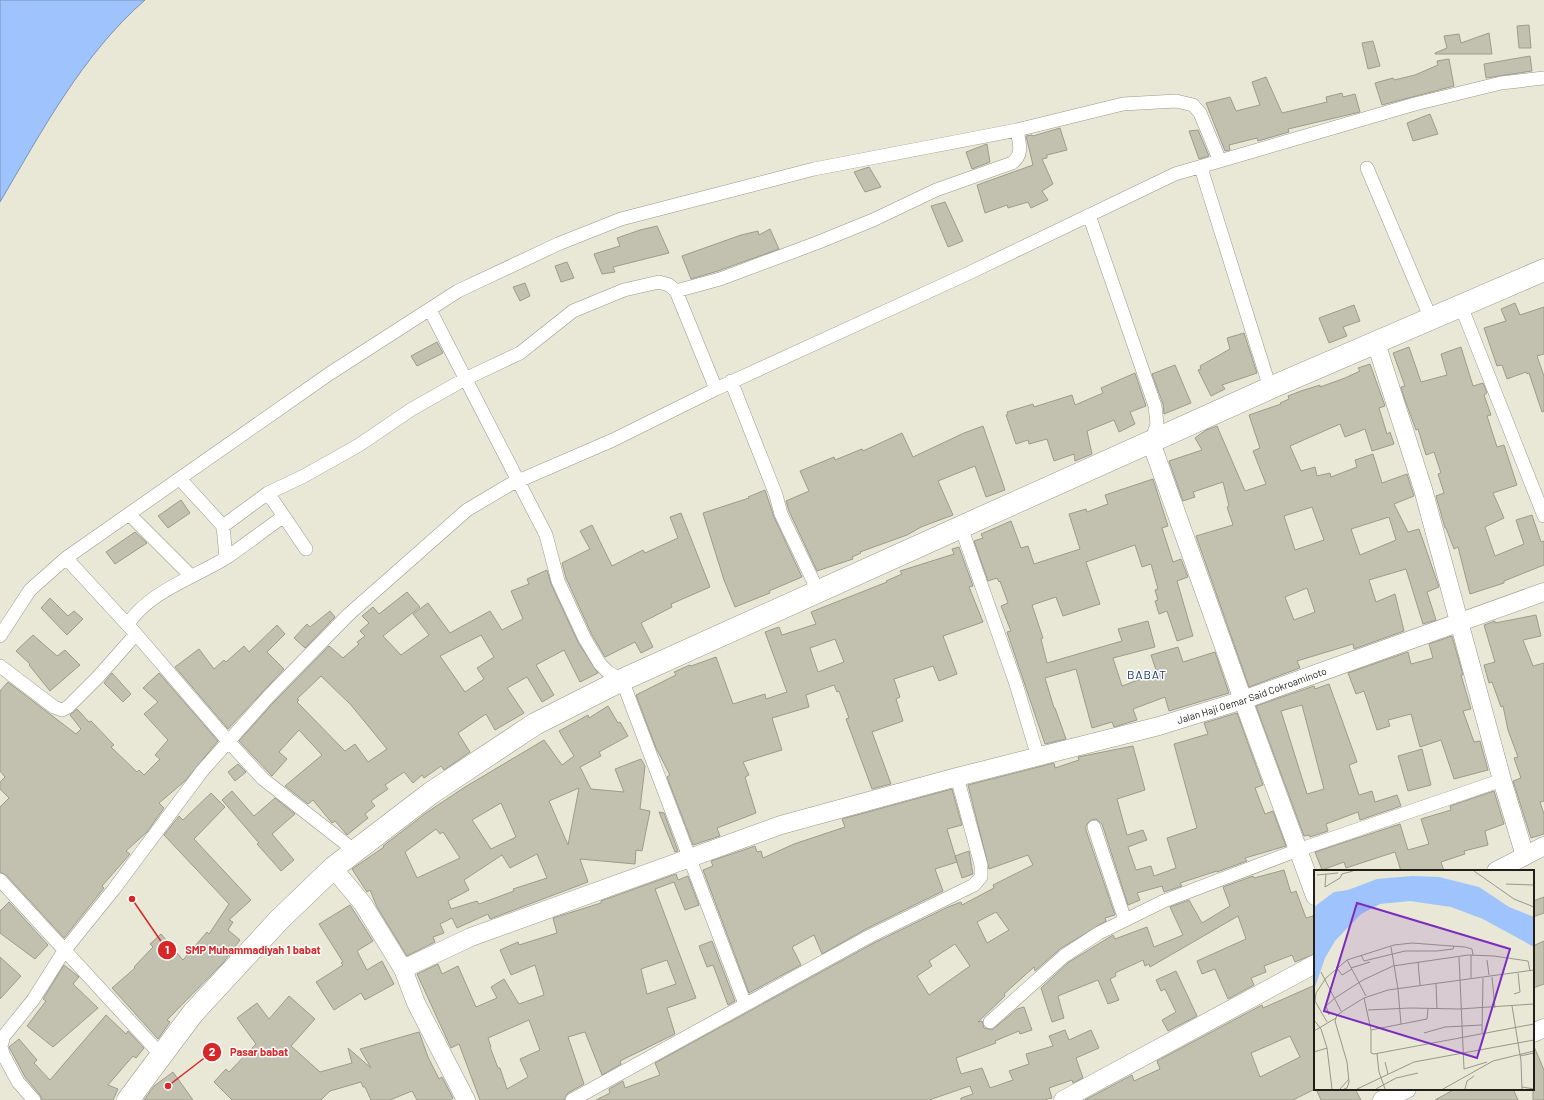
<svg xmlns="http://www.w3.org/2000/svg" width="1544" height="1100" font-family="Barlow,sans-serif">
  <style>
    .water { fill: #9fc3fc; stroke: #7992b8 }
    .building { fill: #c2c0af; stroke: #9d9c8b; fill-rule: evenodd }
    .lines { fill: none; stroke-linecap: round; stroke-linejoin: round }
    .street-casing { stroke: #9a9888; stroke-width: 14 }
    .secondary-casing { stroke: #9a9888; stroke-width: 19 }
    .highway-casing { stroke: #9a9888; stroke-width: 23 }
    .street { stroke: #fff; stroke-width: 13 }
    .secondary { stroke: #fff; stroke-width: 18 }
    .highway { stroke: #fff; stroke-width: 22 }
    .labels { text-anchor: middle; stroke-width: 3; stroke-linejoin: round; paint-order: stroke }
    .street-label { font-size: 10px; fill: #202019; stroke: #fff }
    .quarter-label { font-size: 12px; letter-spacing: 1px; fill: #16376c; stroke: #fff }
    .inset-road { fill: none; stroke: #99978a; stroke-width: 1 }
    .view { fill: #7b2cbf; fill-opacity: 0.15; stroke: #7b2cbf; stroke-width: 2 }
    .inset-edge { fill: none; stroke: #202019; stroke-width: 2 }
    .leader { fill: none; stroke: #d62828; stroke-width: 1.5 }
    .callout-dot { fill: #d62828; stroke: #fff; stroke-width: 1.5 }
    .mark-label { font-size: 12px; text-anchor: middle; font-weight: bold; fill: #fff }
    .callout-label { font-size: 11px; text-anchor: middle; font-weight: bold; fill: #d62828; stroke: #fff; stroke-width: 3; stroke-linejoin: round; paint-order: stroke }
  </style>
  <rect width="100%" height="100%" fill="#e9e7d5"/>
  <!-- water -->
  <path class="water" d="M0,0h145c-63,55 -103,131 -145,202z"/>
  <!-- building -->
  <path class="building" d="M1529,25l2,23h-12l-2,-22z
    M1489,33l3,21h-57v-1l12,-5 -3,-12 15,-2 2,9z
    M1373,41l7,25 -12,3 -6,-26z
    M1530,56l2,15 -46,7 -2,-14z
    M1449,59l5,27 -72,19 -7,-22 18,-5 1,2 21,-5 23,-10 -1,-4z
    M1266,77l16,36 45,-11 -1,-5 16,-4 1,4 12,-3 5,18 -72,17 1,3 -31,9 -1,-3 -28,7 1,5 -5,1 -19,-48 24,-6 6,14 24,-6 -8,-23z
    M1430,114l8,20 -25,7 -6,-18z
    M1060,128l7,22 -20,5v3l-5,1 11,25 -11,7 6,9 -17,8 -3,-6 -20,6 -1,-3 -22,8 -8,-28 56,-20 -7,-29 6,-1 1,1z
    M1198,130l11,26 -10,3 -10,-28z
    M987,144l3,18 -18,7 -6,-17z
    M869,167l12,20 -16,5 -11,-20z
    M945,202l18,39 -15,6 -17,-41z
    M657,226l12,27 -56,14 2,5 -13,2 -8,-20 26,-8 -3,-8 23,-8z
    M770,229l9,20 -61,22 -27,8 -9,-23 59,-21 17,-4 1,4z
    M567,262l7,16 -13,4 -6,-16z
    M525,283l5,13 -10,5 -7,-14z
    M1515,303l5,12 24,-8v47l-7,2 7,20v35l-2,1 -13,-39 -2,1 -1,-2 -19,7 -5,-14 -5,1 -13,-38 22,-7 -5,-12z
    M1354,305l6,16 -17,6 4,9 -18,7 -10,-25z
    M1244,333l13,40 -35,12 3,4 -14,7 -13,-26 3,-1 -1,-3 30,-17 -3,-11z
    M437,342l6,11 -26,13 -6,-10z
    M1409,347l12,35 26,-7 -6,-21 20,-7 12,39 10,-3 4,10 -3,2 7,20 -4,1 10,31 7,-2 13,40 -24,8 11,25 -19,9 10,29 29,-12 -8,-24 16,-5 9,27 3,-1v24l-40,16v2l-34,11 -12,-47 -4,2 -8,-21h-1l-9,-32 8,-3 -6,-19 3,-1 -7,-21 -8,3 -8,-26 -2,1 -11,-30 -4,-13 4,-1 -12,-33z
    M1370,364l15,42 -6,2 8,26 3,-2 4,12 -22,7 -7,-22 -20,8 -5,-13 -50,22 11,25 14,-4 2,9 13,-3 1,4 26,-10 -2,-7 18,-6 9,29 25,-9 7,22 -20,8 14,28 11,-3 20,58 -12,5 9,28 -13,4 -17,-55 -37,11 7,22 19,-8 9,37 -50,18 -1,-5 -56,17 3,7 -51,19 -53,-151 37,-11 -6,-18 2,-1 -6,-24 -30,10 2,5 -12,4 -14,-40 33,-11 -7,-12 11,-8 11,-4 28,65 21,-7 -13,-33 7,-3 -11,-33 32,-11 -1,-1 9,-4 -1,-3 13,-5 19,-6v2l25,-9 15,-7 -2,-3zM1312,507l12,33 -29,10 -11,-34zM1389,517l7,23 -36,15 -9,-26zM1307,588l8,24 -21,8 -9,-23z
    M1175,365l16,38 -27,11 -1,-10 -11,-30z
    M1135,373l11,33 -16,6 5,12 -16,8 -5,-12 -27,11 5,23 -17,7 -1,-7 -20,7 -7,-22 -18,5 -1,-4 -12,4 -10,-29 2,-1 -1,-2 26,-8 1,3 38,-12 3,10 28,-12 -2,-5z
    M983,426l22,64 -19,7 -11,-31 -37,15 15,34 -32,12 -14,8 -47,17 1,1 -9,4 1,2 -36,12 -28,-60 -3,-10 23,-10 -9,-20 34,-14 1,3 27,-11 1,2 39,-18 11,24 51,-24z
    M1153,479l15,47 -6,2 11,34 8,-3 7,18 -11,4 16,55 -16,5 -10,-30 -8,3 -4,-13 3,-1 -3,-10 3,-1 -7,-25 -9,3 -7,-22 -49,17 14,42 -37,12 -7,-19 -24,8 11,33 -2,1 6,24 75,-22 -4,-12 30,-8 7,26 -42,11 9,28 35,-13 -6,-18 27,-8 5,15 32,-10 14,41 -60,18 -4,-14 -32,12 4,11 -23,7 -2,-5 -20,6 -16,-59 -31,9 9,30h1l11,31 -21,5 -38,-112 4,-1 -10,-25 7,-3 -8,-22 -1,1 -2,-4 -9,3 -14,-40 9,-3 -2,-4 30,-13 10,27 7,-2 6,18 46,-15 -11,-35 17,-5 1,3 21,-8 -3,-9z
    M765,490l9,27 28,60 -33,14 1,2 -35,14 -11,-27 -21,-67 46,-15 -1,-1z
    M181,500l9,13 -22,15 -10,-12z
    M681,513l29,74 -39,17 1,3 -31,16 12,24 -12,6 -6,-11 -30,15 -13,-22 -26,-57 -4,-15 28,-14 -10,-18 12,-6 20,41 31,-16 2,3 33,-15 -8,-21z
    M135,532l12,11 -32,21 -9,-12z
    M959,547l14,39 -4,1 14,35 -40,14 14,38 -18,7 -6,-15 -39,13 6,18 -4,2 7,22 -31,11 19,52 -19,5 -26,-70 3,-1 -10,-27 -2,1 -3,-7 -28,10 3,12 -37,11 10,32 -39,12 6,13 -4,2 11,36 -39,15 3,8 -27,9 -26,-68 3,-2 -14,-27 -20,-53 40,-20 -2,-3 16,-7 1,1 25,-9 17,47 32,-10 1,5 21,-7 -22,-60 14,-5 3,8 34,-11 -5,-12 76,-30 -1,-1 16,-7 -2,-3 54,-17 -2,-5zM835,639l9,23 -26,10 -8,-24z
    M547,570l4,14 27,58 20,31 -18,9 -16,-32 -28,15 18,30 -12,7 -15,-25 -20,11 17,25 -29,17 -9,-16 -28,19 12,19 -26,18 -3,-4 -17,12 -2,-3 -9,8 -9,-11 -19,13 3,4 -17,12 4,5 -10,8 3,4 -21,17 -12,-14 -3,2 -19,-23 -5,4 -23,-18 37,-31 -23,-25 -20,22 8,7 -15,17 -33,-35 35,-39 55,-56 14,12 16,-14 -2,-2 8,-6 -5,-5 9,-8 -7,-7 11,-9 6,7 28,-22 13,15 -37,29 18,19 28,-20 -16,-21 15,-11 22,30 40,-22 12,19 21,-11 -12,-28 18,-7 -2,-5zM481,635l13,22 -17,11 7,11 -19,13 -25,-36zM321,676l30,29 36,44 -19,13 -13,-18 -10,7 -48,-49 2,-2 -2,-1z
    M50,598l18,18 6,-5 9,8 -16,16 -26,-27z
    M330,611l5,6 -30,31 -11,-10 13,-14 3,3z
    M1536,615l5,21 -18,4 10,26 11,-3v138l-4,1 4,12v20l-13,4 -18,-57 8,-3 -7,-20 4,-1 -10,-27 -5,-24 -2,1 -9,-25 -3,1 -5,-18 11,-3 -11,-37 11,-4v2z
    M277,625l8,9 -18,18 17,17 -56,60 -53,-62 24,-18 15,20 10,-9 2,2 18,-16 5,6z
    M33,635l24,21 8,-6 15,15 -30,26 -21,-26 1,-1 -14,-13z
    M1452,636l11,39h-2l10,34 -8,2 11,31 6,-1 8,29 -34,9 -13,-39 -21,7 -9,-33 -23,6 2,6 -13,4 -13,-39 -8,3 -8,-21 60,-21 3,12 22,-6 -4,-14z
    M112,673l19,21 -8,8 -19,-19z
    M159,673l59,68 -33,40 -26,22 5,5 -17,24 -21,19 4,3 -28,32 2,2 -40,50 -58,-63 -6,-3v-65l9,-9 -9,-9v-7l5,-5 -5,-6v-80l8,-9 68,52 5,-5 -11,-14 7,-6 12,13 2,-1 23,24 -3,2 26,25 2,-2 5,5 16,-16 -5,-4 13,-15 -24,-26 14,-12 -15,-14z
    M1329,684l28,78 -8,3 10,30 13,-4 3,11 22,-7 4,11 -41,14 -2,-8 -32,12 2,7 -18,6 -1,-2 -5,1 -48,-130 58,-20 1,3zM1302,705l22,84 -17,5 -26,-83z
    M608,706l10,17 2,-1 8,14 -29,16 2,4 -21,11 11,22 33,3 -9,-23 26,-10 4,7 -5,43 10,2 -8,40 -6,-1 -1,14 -55,-5 8,23 -98,37 -2,-5 -31,14 -5,-10 -12,6 4,9 -11,4 2,5 -28,14 -30,-49 -7,-17 -3,2 -15,-23 32,-22 -1,-1 43,-33 39,-26 79,-47 18,25 12,-9 -15,-25 29,-16 1,3zM579,788l-11,57 -19,-44zM501,803l15,34 -25,12 -19,-29zM436,829l4,5 3,-2 17,26 -43,20 -12,-26zM537,854l10,24 -34,11 1,2 -35,13 -2,-3 -26,8 -3,-8 21,-11 -5,-10 38,-25 8,13z
    M1237,713l26,72 -8,3 10,26 8,-3 13,35 -41,12 2,3 -30,11v-1l-37,12 2,3 -18,6 -2,-6 -25,7 3,7 -12,5 -26,-81 -6,-5 -5,1 -5,5v5l29,85 -10,3 1,3 -46,28 -25,22 -1,-4 -30,27 1,2 -27,26 4,-1 2,7 8,2 25,-21 7,-2 8,23 -12,4 -1,-3 -24,10 1,2 -40,15 5,16 21,-6 8,20 23,-8 -4,-9 20,-7 -3,-10 27,-8 -4,-10 16,-6 4,10 22,-10 8,18 -23,10 7,20 -10,5 -1,-3 -23,8 3,10 -8,2h-83v-2l12,-4 -3,-8 -41,14h-333l14,-7 -1,-4 14,-8 2,7 35,-13 -5,-12 219,-120 74,-36 13,-5 1,3 32,-17 -1,-3 40,-20 -5,-10 -39,14 -21,-84 86,-22 1,5 24,-8 -1,-3 55,-11 12,44 -28,9 10,36 16,-5 4,10 -19,7 8,23 15,-4 3,10 22,-8 -9,-30 30,-10 -23,-84 34,-10 -4,-11zM996,912l13,18 -22,13 -10,-21zM955,944l15,22 -41,29 -12,-19 15,-10 -3,-5z
    M1422,749l9,36 -23,6 -10,-35z
    M238,764l8,8 -11,9 -7,-9z
    M952,789l10,36 -15,4 10,33 -22,7 8,22 -77,38 -44,25 -8,-19 -22,12 9,18 -52,28 -46,-123 10,-4 -2,-5 44,-15 2,6 4,-1 2,7 31,-14 51,-17 -3,-8z
    M232,791l22,25 21,-18 20,16 -23,20 22,26 -13,11 -24,-27 2,-1 -37,-43z
    M1494,791l10,33 -19,7 3,14 -24,6 1,3 -24,8 3,9h-43l-6,-19 -49,16 -2,-6 -22,8 -7,-18 85,-28 8,26 21,-6 -8,-25 30,-9 -1,-4z
    M211,793l14,14 -31,32 57,61 -22,20 4,2 -5,8 12,10 -17,23 -56,57 3,2 -12,17 -46,-51 23,-20 -1,-1 19,-20 -3,-3 11,-10 22,26 24,-28 2,2 20,-30 -65,-69 15,-19 4,4z
    M659,812l5,1 14,38 -3,1z
    M969,851l4,23 -11,4 -7,-22z
    M1284,870l7,23 5,-2 10,27 7,-2 2,6v32l-20,8 -3,-7 -28,11 2,6 -15,6 3,7 -26,14 -13,-30 -13,5 -5,-13 49,-22 -8,-23 -88,51 -1,-3 -4,2 -2,-6 -28,13 1,3 -6,3 9,21 -11,4 -10,-24 -40,16 6,22 -12,4 -11,-34 28,-26 44,-27 2,4 32,-12 7,20 29,-12 -13,-28 19,-7 13,23 28,-17 -7,-19 30,-11 1,2z
    M676,874l2,6 10,-4 11,29 -14,5 -11,-28 -19,7 41,109 -29,10 8,26 -55,27 1,3 -19,11 -17,-43 -17,5 16,47 -16,9 -4,7h-84l-21,-56 -8,4 -34,-74 21,-10 4,10 16,-8 18,41 21,-9 -6,-11 13,-8 15,25 25,-9 -9,-30 -24,10 -11,-25 18,-8 1,3 38,-12 -4,-15 48,-15v-2zM667,960l9,24 -29,10 -6,-25zM529,1020l11,30 -20,9 8,18 -21,12 -7,-21h-2l-8,-21h1l-3,-9z
    M1544,897v16l-11,4v-16z
    M9,902l39,43 -13,14 -35,-26v-22z
    M350,905l23,36 -16,10 10,19 15,-9 12,23 -29,16 -4,-7 -27,17 -18,-28 27,-17 -2,-2 2,-1 -24,-38z
    M712,941l23,60 -7,4 -15,-40 -6,2 -8,-21z
    M1544,941v43l-11,4v-42z
    M0,957l21,19 -21,23z
    M64,965l15,12 -6,7 25,24 -45,39 -26,-21 19,-25 -3,-2z
    M1176,971l21,45 -29,15 -6,-11 14,-8 -11,-23 -4,2 -5,-11z
    M1315,985v104l-22,11h-208l47,-25 2,6 26,-12 -3,-8 105,-56 1,3zM1290,1036l10,21 -40,20 -9,-24z
    M289,996l26,23 -24,27 29,26 32,-9 -4,-15 23,20 -11,-19 59,-17 9,25 11,22 3,-2 11,21 -3,2h-33l-5,-9 -22,9h-19l-6,-13h-2l-2,-5 -31,9 -9,9h-89l-18,-18 12,-13 3,3 27,-28 -19,-26 20,-15 12,16z
    M106,1015l20,19 2,-3 16,17 -8,10 -3,-2 -25,29 10,4 -5,11h-71l-2,-5 -15,-18 -16,-30 10,-8 18,21 -3,3 16,17z
    M1533,1044l11,26v30h-11z
    M173,1072l20,28h-49l10,-14z
    M1316,1089h39l6,11h-40z
    M1455,1089h58l5,11h-83z"/>
  <g class="lines">
    <defs>
      <path id="street" d="M1201,168l69,220
        M1367,168l64,151
        M1089,215l66,191 2,18 -6,18
        M676,291l40,98
        M1461,306l83,210
        M430,310l116,225 12,46 27,58 15,25 8,8 14,8 123,324
        M731,381l45,114 5,19 37,77
        M180,479l43,47 45,-33 36,-17 55,-31 53,-36 53,-30 55,-26 53,-42 51,-21 35,-8 10,3 7,6 44,-12 99,-37 54,-22 63,-30 76,-27c12,-9 7,-20 5,-33
        M268,493l38,56
        M129,514l62,62
        M223,526l3,32
        M961,527l55,157 22,73
        M66,558l70,76 92,107 35,38 92,72
        M128,624c22,-33 65,-46 98,-66 19,-13 38,-28 57,-41
        M0,636l30,-46 36,-32 263,-184 129,-83 100,-47 63,-25 193,-50 203,-39 106,-26 53,-3 17,4 7,8 20,48
        M0,666l54,41 8,3 6,-3 30,-30 38,-43
        M1094,827l31,93
        M0,880l161,175
        M990,1022l74,-66 35,-23 65,-32 134,-51 204,-70
        M34,1100l-16,-18 -15,-28 -2,-8 3,-10 29,-36 31,-49 50,-62 88,-118 66,-74 80,-82 119,-105 42,-25 104,-45 103,-51 253,-116 206,-99 240,-70 86,-21 43,-5
        M572,1100l298,-164 104,-51 7,-8v-12l-24,-88"/>
      <g id="secondary">
        <path d="M1376,343l47,146 79,291 23,76"/>
        <path d="M1151,442l92,258 72,196"/>
        <path d="M333,868l30,36 40,65 13,34 50,97"/>
        <path d="M1496,871l48,-25"/>
        <path id="s1" d="M403,969l68,-32 310,-112 176,-48 202,-51 84,-26 301,-108"/>
        <path d="M1533,1033l11,-5"/>
        <path d="M1063,1100l252,-136"/>
        <path d="M1382,1100l25,-11"/>
      </g>
      <path id="highway" d="M128,1100l65,-87 86,-93 54,-52 98,-75 104,-69 87,-44 339,-153 309,-139 274,-118"/>
    </defs>
    <!-- street casing -->
    <use href="#street" class="street-casing"/>
    <!-- secondary casing -->
    <use href="#secondary" class="secondary-casing"/>
    <!-- highway casing -->
    <use href="#highway" class="highway-casing"/>
    <!-- street -->
    <use href="#street" class="street"/>
    <!-- secondary -->
    <use href="#secondary" class="secondary"/>
    <!-- highway -->
    <use href="#highway" class="highway"/>
  </g>
  <g class="labels">
    <!-- street labels -->
    <g class="street-label">
      <text dy="4" stroke="none"><textPath href="#s1" startOffset="893">Jalan Haji Oemar Said Cokroaminoto</textPath></text>
    </g>
    <!-- quarter labels -->
    <g class="quarter-label">
      <text x="1147" y="679">BABAT</text>
    </g>
  </g>
  <!-- overview -->
  <g transform="translate(1314 870)">
    <rect width="220" height="220" fill="#e9e7d5"/>
    <path d="M98,6l27,1 40,10 30,20 25,10v30l-51,-28 -32,-12 -41,-6 -30,3 -19,10 -26,27 -10,17 -11,32v-83l20,-15 14,-2 29,-11z" fill="#9fc3fc"/>
    <path class="inset-road" d="M160,1l40,28 20,8M3,5l21,-2M192,14l28,1M11,17l15,-9 2,-4 11,-3M11,17l1,-13M77,77l7,42 3,35M47,85l3,6 41,-10h32l16,-2 1,-3M157,85v23M145,87l5,112 23,-7M33,90l19,36M173,90l2,15M104,92l2,23M22,97l6,8 10,-6M37,98l19,-6M7,102l20,39M178,107l3,31M122,114l1,25M200,124l6,-2 -2,-19M50,128l7,32v23l3,1 160,-30M198,136l9,55 1,28M54,140l42,-2 49,1 75,-5M15,145l-3,-9 9,-8 28,-18 30,-14 75,-11 26,1 34,5 2,10M0,150l7,9 6,19 5,41M13,152l-12,-21 1,-8 10,-15 21,-18 47,-15 18,-2 53,4 7,2 1,6M57,160l56,-11 1,-11M0,161l22,-13M110,163l21,-6 37,-2M168,163l1,-55M0,182l13,-4M63,184l2,18 6,17M206,186l14,-3M71,192l3,12M208,217l12,2M26,219l9,-10M30,219l3,-1 2,-6 -2,-20 -12,-41 2,-6 9,-6 18,-11 24,-8 146,-20M43,219l57,-27 120,-22M62,219l20,-11 22,-5M129,219l50,-28 41,-10M151,219l2,-8 7,-5"/>
    <path class="view" d="M43,33l153,46 -33,109 -153,-47z"/>
    <rect width="220" height="220" class="inset-edge"/>
  </g>
  <!-- callouts -->
  <path class="leader" d="M132 899L167 950M168 1086L212 1052"/>
  <g class="callout-dot">
    <circle cx="132" cy="899" r="4"/>
    <circle cx="168" cy="1086" r="4"/>
    <circle cx="167" cy="950" r="10"/>
    <circle cx="212" cy="1052" r="10"/>
  </g>
  <g class="mark-label">
    <text x="167" y="954">1</text>
    <text x="212" y="1056">2</text>
  </g>
  <g class="callout-label">
    <text x="253" y="954">SMP Muhammadiyah 1 babat</text>
    <text x="259" y="1056">Pasar babat</text>
  </g>
</svg>
